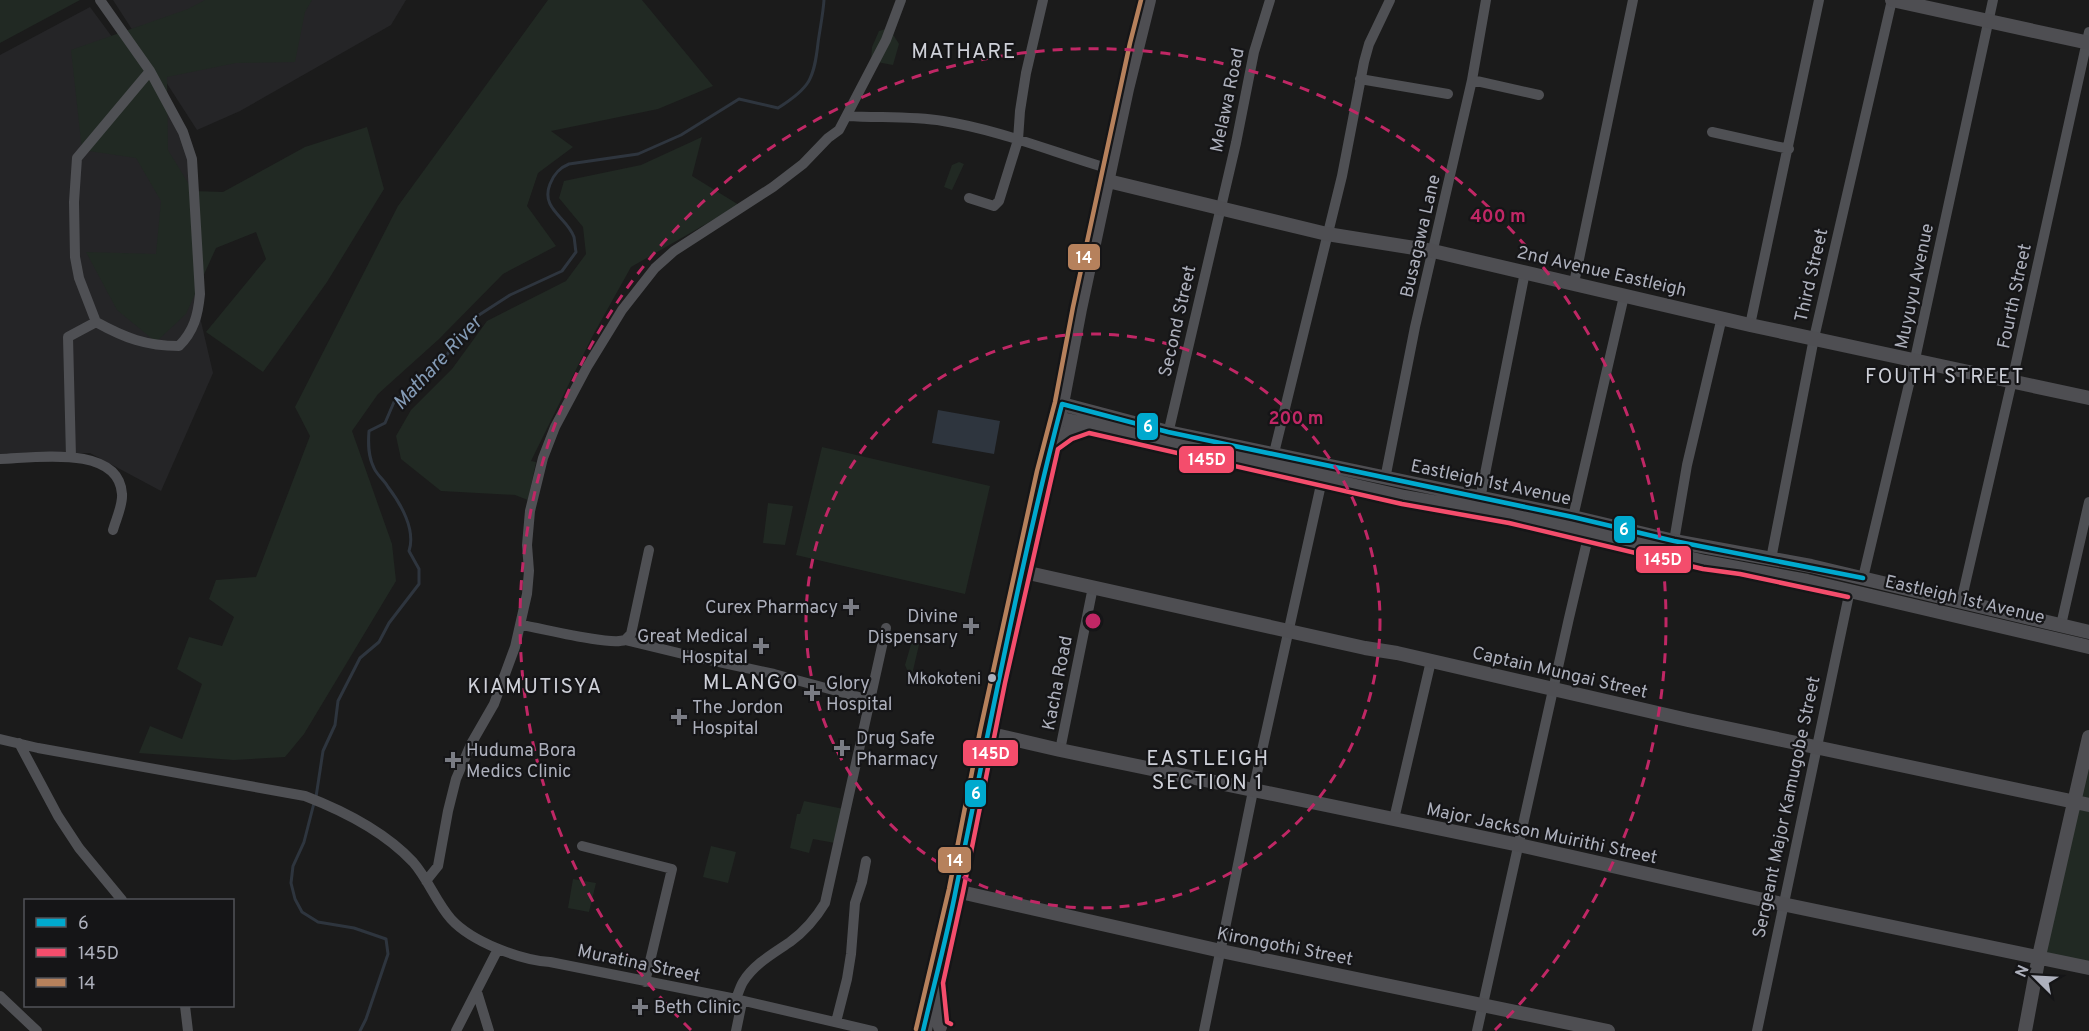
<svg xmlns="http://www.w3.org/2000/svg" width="2089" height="1031" font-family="Overpass,sans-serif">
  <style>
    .built { fill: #252527 }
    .green { fill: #212923 }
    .water { fill: #2e353e }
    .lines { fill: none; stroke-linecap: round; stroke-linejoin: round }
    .stream { stroke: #2e353e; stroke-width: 3 }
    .street { stroke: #4f5054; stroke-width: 10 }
    .secondary { stroke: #4e4e52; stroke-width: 14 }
    .bus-1-casing { stroke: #151517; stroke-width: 9 }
    .bus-2-casing { stroke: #151517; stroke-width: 9 }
    .bus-3-casing { stroke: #151517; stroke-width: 9 }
    .bus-1 { stroke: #00a9ce; stroke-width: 4.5 }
    .bus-2 { stroke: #f44d6c; stroke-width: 4.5 }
    .bus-3 { stroke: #b6815c; stroke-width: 4.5 }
    .ring { fill: none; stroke: #c02765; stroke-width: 3; stroke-dasharray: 10 8 }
    .poi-dot { fill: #7a7c84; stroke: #151517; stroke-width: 2 }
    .bus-dot { fill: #adb0bc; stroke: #151517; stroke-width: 2 }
    .labels { text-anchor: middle; stroke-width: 4.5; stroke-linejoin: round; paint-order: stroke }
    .bus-label { font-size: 16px; fill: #adb0bc; stroke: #151517; text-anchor: end }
    .street-label { font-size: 18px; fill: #adb0bc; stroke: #151517 }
    .poi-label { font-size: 18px; fill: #adb0bc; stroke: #151517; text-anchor: start }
    .water-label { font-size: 20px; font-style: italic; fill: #849bb6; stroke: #151517 }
    .neighbourhood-label { font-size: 20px; letter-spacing: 1.5px; fill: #ced0d8; stroke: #151517 }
    .quarter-label { font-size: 21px; letter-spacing: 1.5px; fill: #ced0d8; stroke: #151517 }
    .centre { fill: #c02765; stroke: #151517; stroke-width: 3 }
    .ring-label { font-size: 18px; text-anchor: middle; font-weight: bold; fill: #c02765; stroke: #151517; stroke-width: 4.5; stroke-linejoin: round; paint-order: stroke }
    .line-badge { stroke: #151517; stroke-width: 2 }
    .badge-label { font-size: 16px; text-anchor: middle; font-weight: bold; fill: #fff }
  </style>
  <rect width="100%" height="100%" fill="#1b1b1b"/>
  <!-- built -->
  <path class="built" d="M113,0h293l-15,25 -151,86 -43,19z
    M90,7l84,114 16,37 6,142 17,73 -52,118 -71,-38 -90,2v-400z"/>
  <!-- green -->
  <path class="green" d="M0,0h80l-80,43z
    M205,0h107l-7,12 -10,50 -59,1 -69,14 1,73 25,41 30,1 82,-45 62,-20 17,62 -57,93 -64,90 -57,-40 60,-73 -10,-27 -40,16 -30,66 -30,28 -39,-32 -31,-58 70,2 5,-53 -25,-43 -54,-8 -11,-100 117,-41z
    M548,0h94l71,86 -55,23 -107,22 22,16 -35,26 -11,33 29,40 -53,28 -64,65 -61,55 -26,37 40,113 4,37 -92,153 -19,23 -51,3 -95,-7 11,-27 32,13 20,-55 -25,-15 12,-32 33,9 12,-29 -25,-18 7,-19 40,-3 54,-141 -15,-29 103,-201z
    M889,28l10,16 -6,21 -22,-4 1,-14 7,-16z
    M702,137l-10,39 47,29 -108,62 -39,70 -61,124 5,1 -8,38 -13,-5 -74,-4 -40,-32 -5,-23 15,-26 41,-41 35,-48 79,-40 20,-27 -3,-27 -24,-29 5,-17 77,-16z
    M959,162l5,2 -12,26 -8,-3 8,-22z
    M822,447l168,39 -25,108 -169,-39z
    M768,503l25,3 -8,39 -22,-2z
    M922,632l-11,47 -6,-14 7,-24z
    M2089,737v231l-50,-12z
    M804,801l40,8 -9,34 -22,-4 -4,14 -19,-5 7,-34h3z
    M711,846l25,6 -8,31 -25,-6z
    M573,879l23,4 -7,29 -21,-4z"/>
  <!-- water -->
  <path class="water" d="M938,410l62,11 -6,33 -62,-11z"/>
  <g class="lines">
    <!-- stream -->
    <path class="stream" d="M316,797l7,-46 12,-26 3,-24 22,-43 19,-16 10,-19 30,-39v-15l-10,-18c7,-21 -8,-47 -21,-64 -4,-7 -11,-12 -14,-19 -6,-12 -6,-24 -5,-37l16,-8 9,-21 39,-30 46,-57 31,-20 52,-24 14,-19c-1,-5 -1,-10 -2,-15 -7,-20 -34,-28 -24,-53 4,-10 9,-16 19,-20l69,-10 43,-19 58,-36 39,9c32,-20 36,-29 40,-65 2,-15 5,-28 6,-43
      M314,803l-10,39 -11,24 -2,17 4,16 7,13 16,10 36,6 32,11 2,15 -22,65 -6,12"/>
    <!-- street -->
    <path class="street" d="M1360,79l88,15
      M1472,80l67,15
      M847,116c33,2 64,0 96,5 57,9 112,32 167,48
      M1712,132l77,17
      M969,198l25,8 5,-5 19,-61 2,-29 6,-38 17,-73
      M1574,283l59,-283
      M96,322c29,16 50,24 83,24 15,-15 19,-31 21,-52l-8,-135 -9,-27 -33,-61
      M1750,325l69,-325
      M1167,438l69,-295 18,-91 16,-52
      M1274,453l68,-277 22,-114 5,-18 21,-44
      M71,457l-3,-120 28,-15 -17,-44 -4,-21 -1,-55 3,-44 73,-87 -50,-71
      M0,459c34,-1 119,-15 122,35 1,11 -6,25 -9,36
      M1385,479l30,-152 57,-247 14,-80
      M1480,499l45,-227
      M1573,517l51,-221
      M1674,541l13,-76 35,-148
      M1771,559l43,-221 78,-338
      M1863,578l52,-219 78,-359
      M1961,602l51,-221 77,-349
      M521,625c20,3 88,21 104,15l62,15 87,19 96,26
      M2061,625l28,-123
      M625,640l6,-6 18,-84
      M0,739l38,9 267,48c39,15 79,35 108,66 15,17 23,40 38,57 21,23 69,41 99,43l186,37 137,32
      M19,743l39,73 21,32 43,52
      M1060,750l33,-163
      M1394,819l37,-158
      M582,846l90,23 -27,113
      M426,881l12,-15 10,-55 8,-32 15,-35 23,-40 21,-57 12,-53 2,-23 -2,-26 3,-34 13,-53 12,-31 32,-60 35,-57 33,-42 19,-17 99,-64 30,-23 25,-26 11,-8 47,-90 15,-40
      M477,992l12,39
      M0,996l37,35
      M736,999c2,-5 4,-12 7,-17 11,-18 31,-29 47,-40 15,-11 26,-24 35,-39l61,-275
      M185,1006l3,25
      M836,1022l11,-43 4,-25 4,-51 7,-21 4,-21
      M456,1031l42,-82
      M736,1031l6,-29
      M1204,1031l49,-240 71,-320
      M1477,1031l92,-413 20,-85
      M1757,1031l93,-441"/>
    <!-- secondary -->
    <path class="secondary" d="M1892,0l197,43
      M1108,181l219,53 106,17 317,74 339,73
      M1062,404l106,28 405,85 101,24 137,25 278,66
      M1058,418l346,79 107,19 194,46 102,19 282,66
      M1051,445l17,-13 19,-7
      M1024,572l341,76 32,5 291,67 401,85
      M987,733l73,17 459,95 249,56 321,67
      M956,891l265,60 387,80
      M936,997l4,30
      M925,1030l31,-139 42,-210 46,-208 18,-69 18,-95 47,-220 22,-89
      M2025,1031l14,-75 50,-219"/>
    <defs>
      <path id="bus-1" d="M923,1031c11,-47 24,-94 33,-142 34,-162 64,-325 106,-485l106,28 405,85 101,24 189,37"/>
      <path id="bus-2" d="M951,1024l-4,-2 -4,-39 20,-91 42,-209 53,-234 14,-10 17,-6 313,71 107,19 194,46 37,5 108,23"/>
      <path id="bus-3" d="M916,1029l33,-140 31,-158 57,-260 18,-69 18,-95 57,-264 11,-43"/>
    </defs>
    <!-- bus-1 casing -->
    <use href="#bus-1" class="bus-1-casing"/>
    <!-- bus-2 casing -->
    <use href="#bus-2" class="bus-2-casing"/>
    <!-- bus-3 casing -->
    <use href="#bus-3" class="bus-3-casing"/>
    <!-- bus-1 -->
    <use href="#bus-1" class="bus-1"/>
    <!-- bus-2 -->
    <use href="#bus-2" class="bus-2"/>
    <!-- bus-3 -->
    <use href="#bus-3" class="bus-3"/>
  </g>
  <!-- distance rings -->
  <g class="ring">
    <circle cx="1093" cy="621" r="287"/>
    <path d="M691 1030A573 573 0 1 1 1495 1030"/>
  </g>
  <!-- markers -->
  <g class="poi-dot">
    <path d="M848 598h6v6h6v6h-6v6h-6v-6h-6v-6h6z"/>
    <path d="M968 617h6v6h6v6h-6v6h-6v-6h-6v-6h6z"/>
    <path d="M758 637h6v6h6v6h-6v6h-6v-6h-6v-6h6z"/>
    <path d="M809 684h6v6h6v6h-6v6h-6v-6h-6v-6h6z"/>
    <path d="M676 708h6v6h6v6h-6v6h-6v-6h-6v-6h6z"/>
    <path d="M839 739h6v6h6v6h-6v6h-6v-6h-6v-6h6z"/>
    <path d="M450 751h6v6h6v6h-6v6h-6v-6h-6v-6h6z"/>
    <path d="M637 998h6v6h6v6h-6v6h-6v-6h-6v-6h6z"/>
  </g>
  <circle class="bus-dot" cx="992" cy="678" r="5"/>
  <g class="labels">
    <!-- bus labels -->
    <g class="bus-label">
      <text x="981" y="684">Mkokoteni</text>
    </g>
    <!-- street labels -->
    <g class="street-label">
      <text transform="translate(1227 100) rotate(-78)" y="6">Melawa Road</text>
      <text transform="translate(1420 236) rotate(-77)" y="6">Busagawa Lane</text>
      <text transform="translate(1602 271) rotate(13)" y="6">2nd Avenue Eastleigh</text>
      <text transform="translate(1811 275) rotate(-77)" y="6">Third Street</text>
      <text transform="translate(1914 286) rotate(-78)" y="6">Muyuyu Avenue</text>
      <text transform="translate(2014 296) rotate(-78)" y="6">Fourth Street</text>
      <text transform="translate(1177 321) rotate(-77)" y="6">Second Street</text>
      <text transform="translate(1491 482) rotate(12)" y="6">Eastleigh 1st Avenue</text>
      <text transform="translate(1965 599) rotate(13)" y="6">Eastleigh 1st Avenue</text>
      <text transform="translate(1560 672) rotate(13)" y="6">Captain Mungai Street</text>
      <text transform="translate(1057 683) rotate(-79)" y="6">Kacha Road</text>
      <text transform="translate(1786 807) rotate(-78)" y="6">Sergeant Major Kamugobe Street</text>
      <text transform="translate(1542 833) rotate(12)" y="6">Major Jackson Muirithi Street</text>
      <text transform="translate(1285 946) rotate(11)" y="6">Kirongothi Street</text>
      <text transform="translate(639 963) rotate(12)" y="6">Muratina Street</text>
    </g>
    <!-- poi labels -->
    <g class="poi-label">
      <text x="838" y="613" text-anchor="end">Curex Pharmacy</text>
      <text x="958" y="622" text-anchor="end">Divine<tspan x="958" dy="21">Dispensary</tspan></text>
      <text x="748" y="642" text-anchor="end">Great Medical<tspan x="748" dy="21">Hospital</tspan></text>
      <text x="826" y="689">Glory<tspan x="826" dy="21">Hospital</tspan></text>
      <text x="692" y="713">The Jordon<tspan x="692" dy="21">Hospital</tspan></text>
      <text x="856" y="744">Drug Safe<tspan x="856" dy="21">Pharmacy</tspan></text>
      <text x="466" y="756">Huduma Bora<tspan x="466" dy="21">Medics Clinic</tspan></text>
      <text x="654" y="1013">Beth Clinic</text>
    </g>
    <!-- water labels -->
    <g class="water-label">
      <text transform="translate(437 362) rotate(-47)" y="7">Mathare River</text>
    </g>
    <!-- neighbourhood labels -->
    <g class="neighbourhood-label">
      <text x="1945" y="383">FOUTH STREET</text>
    </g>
    <!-- quarter labels -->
    <g class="quarter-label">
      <text x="964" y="58">MATHARE</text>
      <text x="751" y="689">MLANGO</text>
      <text x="535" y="693">KIAMUTISYA</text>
      <text x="1208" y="765">EASTLEIGH<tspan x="1208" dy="24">SECTION 1</tspan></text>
    </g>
  </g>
  <circle cx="1093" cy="621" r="9" class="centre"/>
  <g class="ring-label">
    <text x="1498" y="222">400 m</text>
    <text x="1296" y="424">200 m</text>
  </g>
  <g class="line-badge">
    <rect x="1067" y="243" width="34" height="28" rx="6" fill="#b6815c"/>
    <rect x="1136" y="412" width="23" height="29" rx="6" fill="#00a9ce"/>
    <rect x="1178" y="445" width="57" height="29" rx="6" fill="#f44d6c"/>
    <rect x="1613" y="515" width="23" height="29" rx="6" fill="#00a9ce"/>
    <rect x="1635" y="545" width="57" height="29" rx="6" fill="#f44d6c"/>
    <rect x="962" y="739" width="57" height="28" rx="6" fill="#f44d6c"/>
    <rect x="964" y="779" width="23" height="29" rx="6" fill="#00a9ce"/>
    <rect x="937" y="846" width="35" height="28" rx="6" fill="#b6815c"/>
  </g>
  <g class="badge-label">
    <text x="1084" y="263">14</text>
    <text x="1148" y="432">6</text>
    <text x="1207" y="465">145D</text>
    <text x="1624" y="535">6</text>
    <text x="1663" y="565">145D</text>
    <text x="991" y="759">145D</text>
    <text x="976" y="799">6</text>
    <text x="955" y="866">14</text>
  </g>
  <!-- legend -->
  <rect x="24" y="899" width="210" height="108" fill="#151517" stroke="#525359" stroke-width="1.5"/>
  <rect x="36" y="918" width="30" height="9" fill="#00a9ce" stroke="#525359" stroke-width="1.5"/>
  <text x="78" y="929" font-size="18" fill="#adb0bc">6</text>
  <rect x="36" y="948" width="30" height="9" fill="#f44d6c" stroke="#525359" stroke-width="1.5"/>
  <text x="78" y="959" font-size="18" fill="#adb0bc">145D</text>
  <rect x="36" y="978" width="30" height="9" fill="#b6815c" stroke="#525359" stroke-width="1.5"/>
  <text x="78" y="989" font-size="18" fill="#adb0bc">14</text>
  <!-- north arrow -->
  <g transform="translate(2035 977) rotate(294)" stroke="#151517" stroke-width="4.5" paint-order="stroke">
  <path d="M0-4.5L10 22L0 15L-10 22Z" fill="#adb0bc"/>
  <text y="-9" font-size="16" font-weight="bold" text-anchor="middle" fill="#adb0bc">N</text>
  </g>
</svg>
